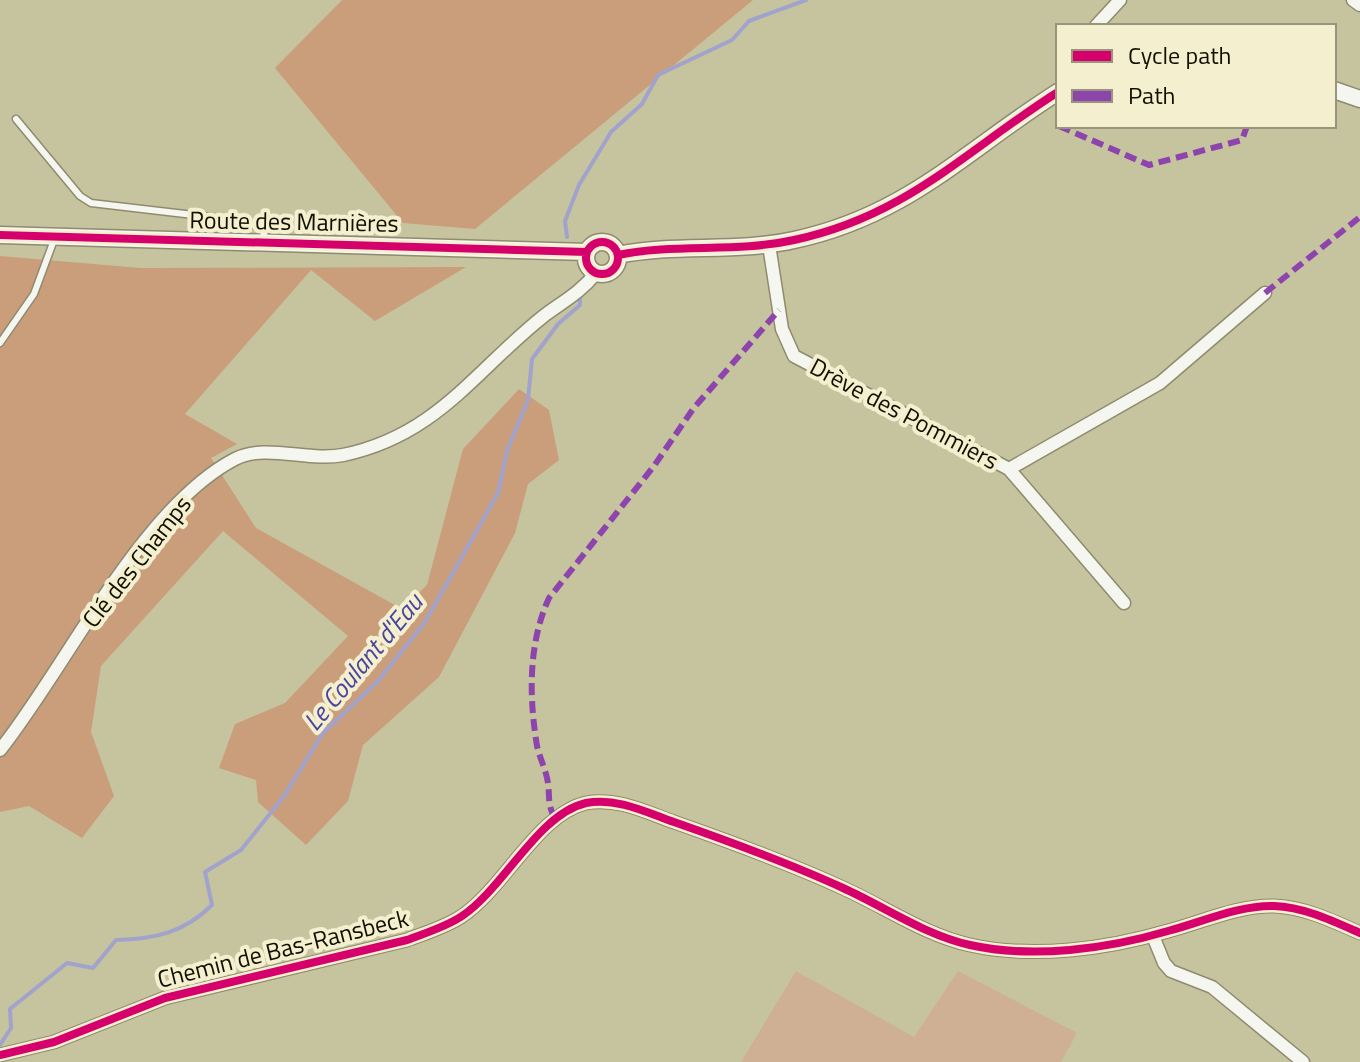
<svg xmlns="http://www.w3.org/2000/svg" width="1360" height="1062" font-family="'Titillium Web',sans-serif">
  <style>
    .green { fill: #d0b094 }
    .forest { fill: #ca9d7b }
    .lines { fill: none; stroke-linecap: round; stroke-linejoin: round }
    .stream { stroke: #a2a3cc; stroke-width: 4 }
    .service-casing { stroke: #8e8b6f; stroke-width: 9 }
    .minor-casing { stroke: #8e8b6f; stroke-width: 15 }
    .tertiary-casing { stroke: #8e8b6f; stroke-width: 19 }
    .service { stroke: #f6f6f1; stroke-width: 6 }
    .minor { stroke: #f6f6f1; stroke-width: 12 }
    .tertiary { stroke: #f6f6f1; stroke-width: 16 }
    .quiet { stroke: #8e44ad; stroke-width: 6; stroke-dasharray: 12 6; stroke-linecap: butt }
    .cycleway-casing { stroke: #f3efcf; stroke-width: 13 }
    .cycleway { stroke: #d6006c; stroke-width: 8 }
    .labels { text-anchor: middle; stroke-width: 8; stroke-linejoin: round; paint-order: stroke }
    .street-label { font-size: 24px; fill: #120f00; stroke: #f3efcf }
    .water-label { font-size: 26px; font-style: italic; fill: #4a449d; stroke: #f3efcf }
  </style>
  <rect width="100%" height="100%" fill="#c6c39f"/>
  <!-- green -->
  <path class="green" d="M796,971l118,66 44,-66 119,62 -16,29h-320z"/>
  <!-- forest -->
  <path class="forest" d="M342,0h411l-278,229 -72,-6 -128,-155z
    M0,256l140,12 326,-1 -91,54 -64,-51 -126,144 52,30 -26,14 45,70 146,81 25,-24 36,-136 56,-60 30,21 10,50 -31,24 -13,49 -76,144 -76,68 -15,56 -42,44 -48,-43 -2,-22 -37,-12 16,-44 50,-21 63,-67 -125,-105 -122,135 -10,66 23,64 -32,42 -53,-32 -29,6z"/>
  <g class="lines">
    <!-- stream -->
    <path class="stream" d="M567,237l-2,-16 14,-36 32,-53 31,-28 16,-29 74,-35 17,-19 57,-21
      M0,1045l11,-17 -1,-19 57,-46 26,5 23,-28c38,-1 68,-7 96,-35l-7,-33 36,-22 43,-54 39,-63 55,-52 47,-59 73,-129 9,-42 21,-51 4,-41 26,-35 22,-19v-7"/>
    <defs>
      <path id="service" d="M16,119l64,77 11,7 154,18 17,8 5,13
        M0,343l34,-49 20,-54"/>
      <path id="minor" d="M1353,0l7,5
        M1096,26l24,-26
        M769,245l13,84 12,27 215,113 115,134
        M1009,469l151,-86 105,-90
        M0,750c67,-84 141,-242 235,-291 31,-16 74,3 108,-4 95,-20 132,-85 202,-140 19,-14 36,-23 51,-42
        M1153,936l11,27 7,8 41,16 91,75
        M0,1055l54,-13 111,-44 242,-58c18,-7 39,-13 55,-24 42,-28 76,-102 124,-113 30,-6 60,9 88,19 57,20 115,41 169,66 42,19 82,47 127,57 63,14 137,4 198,-14 34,-9 71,-26 106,-25 30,1 59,15 86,27"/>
      <path id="tertiary" d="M1334,90l26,9
        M0,235l587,17
        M586 258a16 16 0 1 1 32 0a16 16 0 1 1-32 0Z
        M618,255c58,-12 118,-2 176,-15 113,-24 172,-90 264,-148"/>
    </defs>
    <!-- service casing -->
    <use href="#service" class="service-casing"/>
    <!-- minor casing -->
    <use href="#minor" class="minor-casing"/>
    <!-- tertiary casing -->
    <use href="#tertiary" class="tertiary-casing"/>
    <!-- service -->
    <use href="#service" class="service"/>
    <!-- minor -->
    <use href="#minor" class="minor"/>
    <!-- tertiary -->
    <use href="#tertiary" class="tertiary"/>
    <!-- quiet -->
    <path class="quiet" d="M1334,91h2
      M1059,126l90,39 93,-25 5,-14
      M1265,293l95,-76
      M555,818c-8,-13 -5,-21 -7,-35 -2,-13 -8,-24 -11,-37 -8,-49 -9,-102 12,-148l105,-132 39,-57 86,-99"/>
    <defs>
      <path id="cycleway" d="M0,235l587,17
        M586 258a16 16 0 1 1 32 0a16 16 0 1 1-32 0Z
        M618,255c58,-12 118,-2 176,-15 113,-24 172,-90 264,-148
        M0,1055l54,-13 111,-44 242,-58c18,-7 39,-13 55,-24 42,-28 76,-102 124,-113 30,-6 60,9 88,19 57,20 115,41 169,66 42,19 82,47 127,57 63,14 137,4 198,-14 34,-9 71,-26 106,-25 30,1 59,15 86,27"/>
    </defs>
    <!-- cycleway casing -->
    <use href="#cycleway" class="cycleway-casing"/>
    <!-- cycleway -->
    <use href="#cycleway" class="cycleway"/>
  </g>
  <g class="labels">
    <!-- street labels -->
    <g class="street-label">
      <text transform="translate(294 222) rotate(1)" y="8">Route des Marnières</text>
      <text transform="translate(904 414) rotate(28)" y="8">Drève des Pommiers</text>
      <text transform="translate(137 562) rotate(-52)" y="8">Clé des Champs</text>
      <text transform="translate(283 949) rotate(-14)" y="8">Chemin de Bas-Ransbeck</text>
    </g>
    <!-- water labels -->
    <g class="water-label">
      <text transform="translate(363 662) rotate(-50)" y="9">Le Coulant d'Eau</text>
    </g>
  </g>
  <!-- legend -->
  <rect x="1056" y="24" width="280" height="104" fill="#f3efcf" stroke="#99957c" stroke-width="2"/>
  <rect x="1072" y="50" width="40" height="12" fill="#d6006c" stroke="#99957c" stroke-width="2"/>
  <text x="1128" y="64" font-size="24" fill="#120f00">Cycle path</text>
  <rect x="1072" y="90" width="40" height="12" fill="#8e44ad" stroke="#99957c" stroke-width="2"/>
  <text x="1128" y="104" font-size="24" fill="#120f00">Path</text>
</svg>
